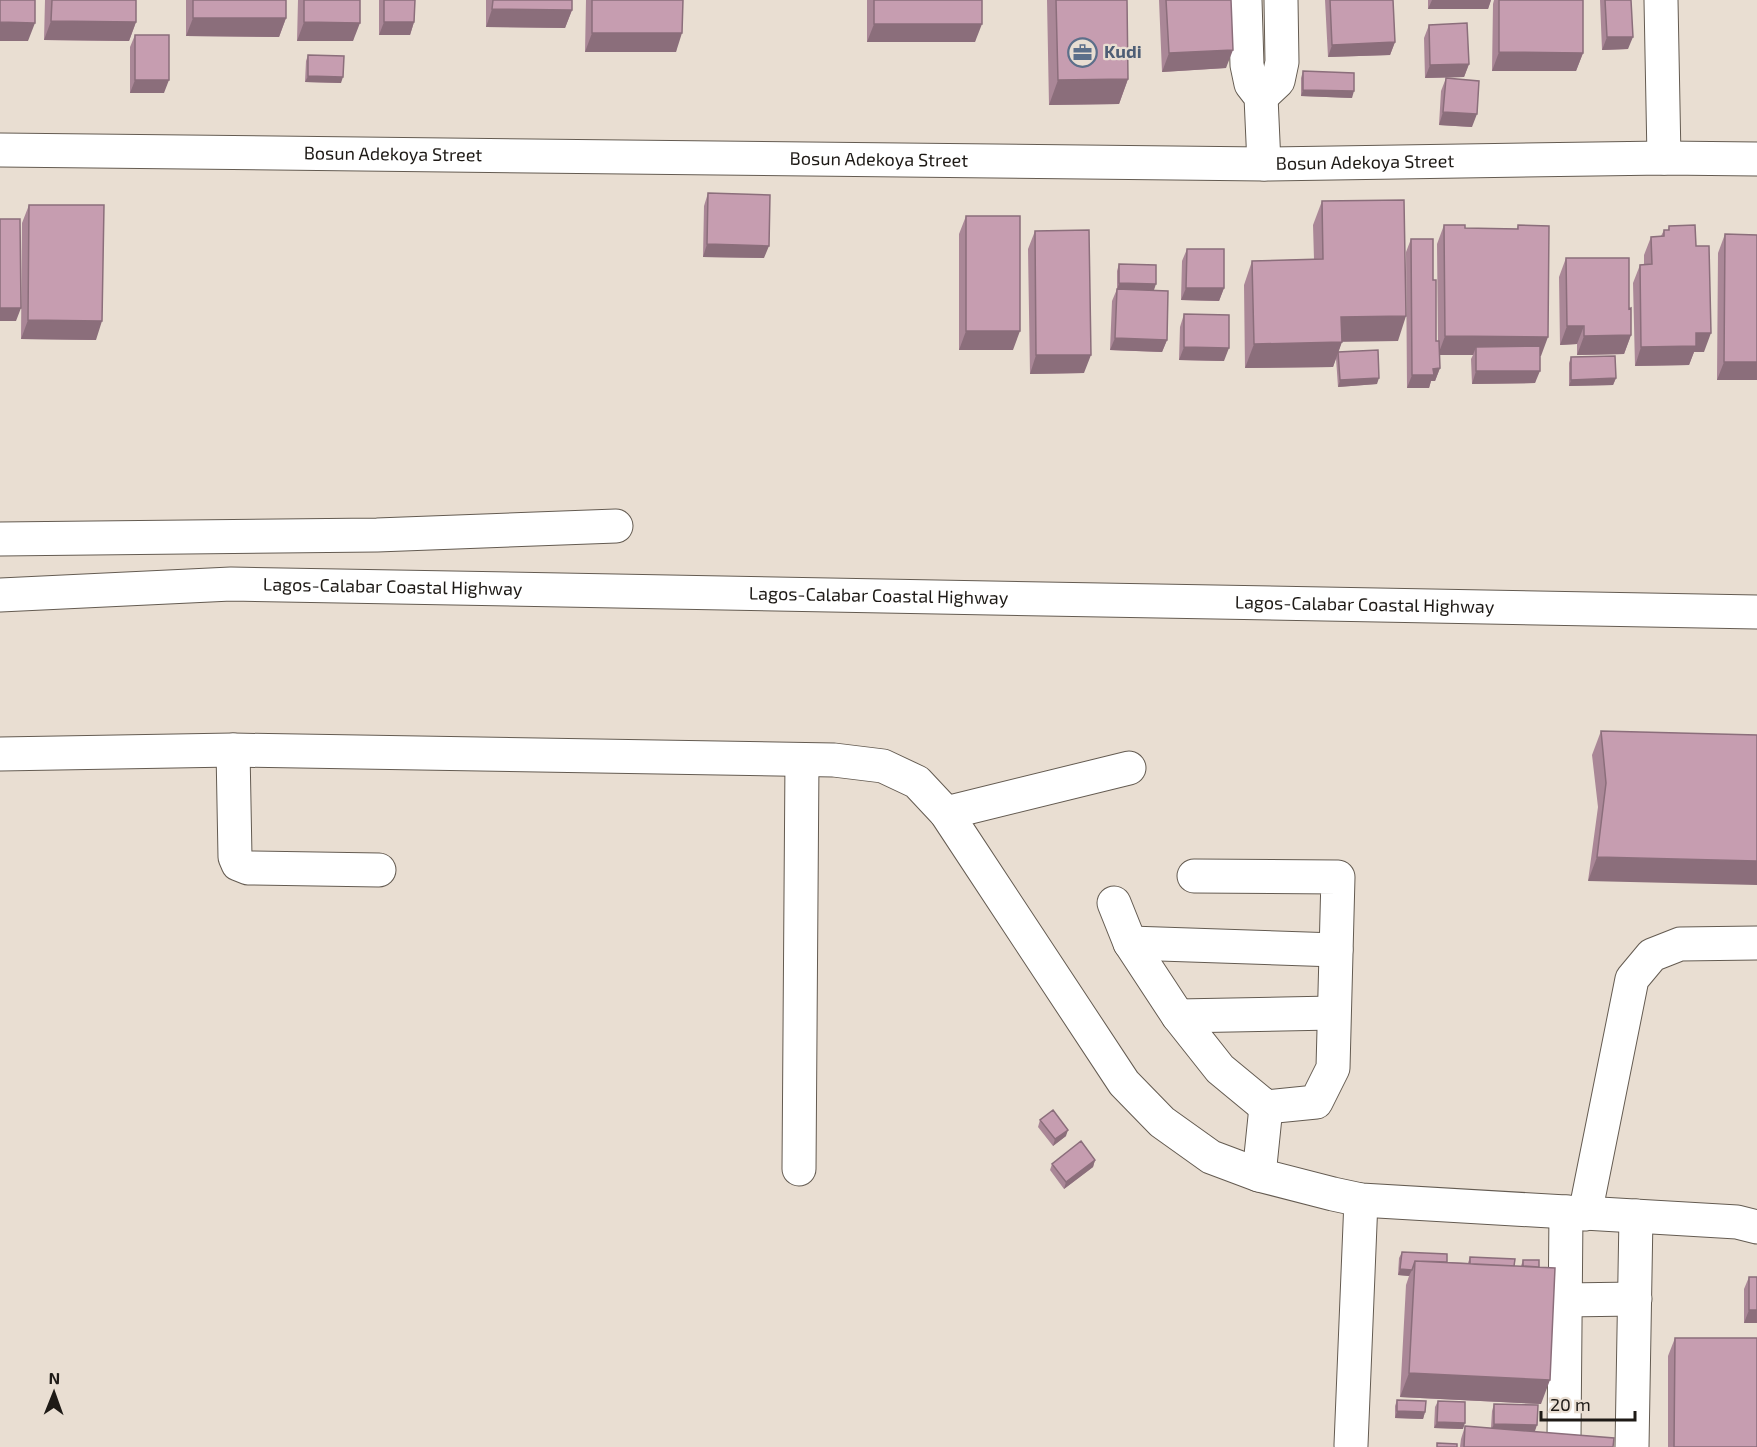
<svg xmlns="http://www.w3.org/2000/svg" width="1757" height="1447" font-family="'Exo 2',sans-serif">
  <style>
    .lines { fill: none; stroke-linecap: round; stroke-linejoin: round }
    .minor-casing { stroke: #645b51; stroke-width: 35 }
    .highway-casing { stroke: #645b51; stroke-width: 35 }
    .minor { stroke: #fff; stroke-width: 33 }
    .highway { stroke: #fff; stroke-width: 33 }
    .wall { fill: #aa8797 }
    .shaded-wall { fill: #8b6e7b }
    .building { fill: #c69db0; stroke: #8b6e7b; stroke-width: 1.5 }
    .labels { text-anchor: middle; stroke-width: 4.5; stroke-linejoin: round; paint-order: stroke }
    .service-label { font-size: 18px; font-weight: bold; fill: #4e5e75; stroke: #e9ded2; text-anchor: start }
    .street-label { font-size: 18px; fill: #1e1a16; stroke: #e9ded2 }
  </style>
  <rect width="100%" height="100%" fill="#e9ded2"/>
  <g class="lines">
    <defs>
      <g id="minor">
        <path d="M1245,0l2,65 4,19 10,13 3,67"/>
        <path d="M1661,0l3,158"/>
        <path d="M1261,97l17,-16 4,-19 -1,-62"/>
        <path id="s1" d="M0,150l1264,14 400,-6 93,1"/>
        <path d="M0,539l377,-4 239,-9"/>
        <path d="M233,750l2,107 3,7 10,4 131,2"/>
        <path d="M0,754l233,-4 601,10 49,6 34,16 29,31 178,270 38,39 49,35 48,18 74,19 28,6 376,22 20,5"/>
        <path d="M946,813l183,-45"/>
        <path d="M1114,903l16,40 48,73 42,53 46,38 50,-5 17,-34 5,-191 -144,-1"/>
        <path d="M1130,943l206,7"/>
        <path d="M1178,1016l155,-3"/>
        <path d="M799,1169l3,-409"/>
        <path d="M1259,1175l7,-68"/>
        <path d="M1585,1214l47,-235 20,-24 28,-11 77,-1"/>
        <path d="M1565,1300l70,-1"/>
        <path d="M1564,1438l2,-226"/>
        <path d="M1351,1445l10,-245"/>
        <path d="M1632,1447l4,-231"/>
      </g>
      <g id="highway">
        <path id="s2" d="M0,595l231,-11 1526,28"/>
      </g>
    </defs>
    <!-- minor casing -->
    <use href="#minor" class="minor-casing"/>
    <!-- highway casing -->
    <use href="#highway" class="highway-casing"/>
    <!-- minor -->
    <use href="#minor" class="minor"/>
    <!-- highway -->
    <use href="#highway" class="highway"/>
  </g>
  <!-- wall -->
  <path class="wall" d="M45,0h91v22l-7,19 -85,-1z
    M186,0h100v18l-7,19 -93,-1z
    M298,0h62l-7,41h-56z
    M379,0h36l-1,22 -4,13h-31z
    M486,0h86v10l-7,18 -79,-1z
    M586,0h97l-7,52h-91z
    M867,0h115l-7,42h-108z
    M1047,0h80l1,79 -9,25 -70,1z
    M1159,0h72l-5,68 -64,4z
    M1325,0h68l2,42 -5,13 -62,2z
    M1428,0h63l-3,9h-60z
    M1494,0h5l84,53 -7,18h-84l1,-67z
    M1600,0h31l-3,49 -26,1z
    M1429,25l40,39 -5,13 -39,1 -1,-40z
    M135,35l29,58h-34v-46z
    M308,55l33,28 -36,-1 1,-21z
    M1303,71l49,27 -51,-2v-18z
    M1446,78l26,49 -33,-2 2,-34z
    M708,193l56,65 -61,-1 1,-51z
    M1322,201l76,140h-56l-9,26 -88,1 -1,-83 8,-24 62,-2 -1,-34z
    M29,205l67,135 -75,-1 1,-116z
    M966,216l47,134h-54v-116z
    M1444,225l21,3 52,1 1,-4 23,131h-1l-5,27 -63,1 -1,-25 2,-4h-34l1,13 -5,13h-4l-2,7h-22l-1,-136 5,-13 22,41 3,61h2l-1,-97z
    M1669,226l27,20 8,106h-10l-5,13 -54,1 -2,-83 7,-18 4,-1v-9l7,-18 10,-1 3,-6h4z
    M1035,231l49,142 -54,1 -2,-125z
    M1725,234l32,1v145h-40l1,-127z
    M1187,249l37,39 -5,13 -38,-1 1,-39z
    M1566,258l63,51 2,26 -7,19 -47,1v-11l-17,1 -1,-68z
    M1119,264l35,26 13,50 -5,12 -52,-2 2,-49 5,-12v-18z
    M1184,314l40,47 -45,-1 1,-33z
    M1338,352l39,32 -39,3 -2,-29z
    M1571,357l45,21 -3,7 -44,1v-23z
    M1601,731l156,4 -169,146 10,-74 -6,-52z
    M1040,1120l26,16 -13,10 -15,-19z
    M1095,1160l-2,7 -29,22 -14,-19 2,-6z
    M1402,1252l45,10 21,1 2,-6 44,9h7l2,-6 18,144 -141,-7 6,-112 3,-9 -11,-1 1,-17z
    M1749,1277l8,46h-13v-34z
    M1675,1338l82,109h-89v-91z
    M1397,1400l28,12 -2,7 -28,-1v-12z
    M1438,1401l25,28 -29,-1 1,-21z
    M1494,1404l41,27h-11l89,16h-153l1,-8 4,-13 26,2 1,-17z"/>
  <!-- shaded-wall -->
  <path class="shaded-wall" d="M1432,0h59l-3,9h-60z
    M492,9l80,1 -7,18 -79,-1z
    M193,18h93l-7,19 -93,-1z
    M51,21l85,1 -7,19 -85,-1z
    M0,22l35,1 -7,18h-28z
    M304,22l56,1 -7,18h-56z
    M384,22h30l-4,13h-31z
    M874,24h108l-7,18h-108z
    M592,33h90l-6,19h-91z
    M1607,37h26l-5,12 -26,1z
    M1395,42l-5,13 -62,2 4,-12z
    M1233,50l-7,18 -64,4 7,-19z
    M1499,52l84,1 -7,18h-84z
    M1469,64l-5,13 -39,1 5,-13z
    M308,76l35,1 -2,6 -36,-1z
    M1128,79l-9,25 -70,1 9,-25z
    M135,80h34l-5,13h-34z
    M1303,90l51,1 -2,7 -51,-2z
    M1443,112l34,2 -5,13 -33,-2z
    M707,244l62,2 -5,12 -61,-1z
    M1119,283l37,1 -2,6h-37z
    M1186,288h38l-5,13 -38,-1z
    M0,308h21l-5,13h-16z
    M1406,316l-8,25 -66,1 9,-25z
    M28,320l74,1 -6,19 -75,-1z
    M1567,326h17l-7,18 -17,1z
    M966,331h54l-7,19h-54z
    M1696,333h15l-7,19h-10l-5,13 -54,1 6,-19z
    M1631,335l-7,19 -47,1 7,-19z
    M1445,336l103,1 -7,19 -65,-1v-8l-3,8h-35z
    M1115,338l52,2 -5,12 -52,-2z
    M1342,342l-9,25 -88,1 9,-24z
    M1184,347l45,1 -5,13 -45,-1z
    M1036,355h55l-7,18 -54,1z
    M1724,362h33v18h-40z
    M1440,368l-5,13h-4l-2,7h-22l5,-13 21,-6z
    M1476,371h64l-5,12 -63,1z
    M1379,378l-2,6 -39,3 2,-7z
    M1616,378l-3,7 -44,1 2,-6z
    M1597,857l160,4v24l-169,-4z
    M1068,1130l-2,6 -13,10 2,-7z
    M1095,1160l-2,7 -29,22 2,-7z
    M1400,1269l12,1 -3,6 -11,-1z
    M1749,1310h8v13h-13z
    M1409,1373l141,7 -9,24 -141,-7z
    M1397,1411l28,1 -2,7 -28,-1z
    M1437,1422l28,1 -2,6 -29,-1z
    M1494,1424l43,1 -2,6 -44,-1z"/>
  <!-- building -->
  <path class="building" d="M0,0h35v23l-35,-1z
    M52,0h84v22l-85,-1z
    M193,0h93v18h-93z
    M304,0h56v23l-56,-1z
    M384,0h31l-1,22h-30z
    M493,0h79v10l-80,-1z
    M592,0h91l-1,33h-90z
    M874,0h108v24h-108z
    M1056,0h71l1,79 -70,1z
    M1166,0h65l2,50 -64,3z
    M1330,0h63l2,42 -63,3z
    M1499,0h84v53l-84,-1z
    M1605,0h26l2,37h-26z
    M1467,23l2,41 -39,1 -1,-40z
    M135,35h34v45h-34z
    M308,55l36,1 -1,21 -35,-1z
    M1303,71l51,2v18l-51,-1z
    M1446,78l33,3 -2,33 -34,-2z
    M708,193l62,2 -1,51 -62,-2z
    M1404,200l2,116 -65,1 1,25 -88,2 -2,-83 71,-2 -1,-58z
    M29,205h75l-2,116 -74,-1z
    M966,216h54v115h-54z
    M0,219h20l1,89h-21z
    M1444,225h21v3l53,1v-4l31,1 -1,111 -103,-1z
    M1695,225l1,21h13l2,87h-15v13l-55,1 -1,-82 12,-1 -1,-27 13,-1v-6h5v-4z
    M1089,230l2,125h-55l-1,-124z
    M1725,234l32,1v127h-33z
    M1411,239h22v41h3v61h3l1,27 -7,1 1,6h-22z
    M1187,249h37v39h-38z
    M1566,258h63v51l2,-1v27l-47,1v-10h-17z
    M1119,264l37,1v19l-37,-1z
    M1117,289l51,2 -1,49 -52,-2z
    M1184,314l45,1v33l-45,-1z
    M1540,346v25h-64v-24z
    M1378,350l1,28 -39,2 -2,-28z
    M1615,356l1,22 -45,2v-23z
    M1601,731l156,4v126l-160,-4 9,-74z
    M1053,1110l15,20 -13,9 -15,-19z
    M1081,1141l14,19 -29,22 -14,-18z
    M1402,1252l45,2v8l-32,-1 -3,9 -12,-1z
    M1470,1257l45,2 -1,7 -44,-2z
    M1523,1260h16v7l-16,-1z
    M1415,1261l140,7 -5,112 -141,-7z
    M1749,1277h8v33h-8z
    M1675,1338h82v109h-83z
    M1397,1400l29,1 -1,11 -28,-1z
    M1438,1401l27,1v21l-28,-1z
    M1494,1404l44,1 -1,20 -43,-1z
    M1465,1426l149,12 -1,9h-149z
    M1437,1443l20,1v3h-20z"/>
  <!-- icons -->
  <defs>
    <symbol id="office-ring" viewBox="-11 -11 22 22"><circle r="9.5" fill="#e9ded2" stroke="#5c6f8a" stroke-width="1.5"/><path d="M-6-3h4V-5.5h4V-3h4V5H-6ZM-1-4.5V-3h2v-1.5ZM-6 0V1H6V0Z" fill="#5c6f8a"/></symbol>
  </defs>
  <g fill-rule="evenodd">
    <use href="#office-ring" x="1066" y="36" width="33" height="33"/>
  </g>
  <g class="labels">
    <!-- service labels -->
    <g class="service-label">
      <text x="1104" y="58">Kudi</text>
    </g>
    <!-- street labels -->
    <g class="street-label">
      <text dy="6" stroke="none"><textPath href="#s1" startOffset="393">Bosun Adekoya Street</textPath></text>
      <text dy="6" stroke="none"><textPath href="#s1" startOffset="879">Bosun Adekoya Street</textPath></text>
      <text dy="6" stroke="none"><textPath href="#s1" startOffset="1365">Bosun Adekoya Street</textPath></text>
      <text dy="6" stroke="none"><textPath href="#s2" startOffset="393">Lagos-Calabar Coastal Highway</textPath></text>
      <text dy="6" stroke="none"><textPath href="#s2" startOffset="879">Lagos-Calabar Coastal Highway</textPath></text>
      <text dy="6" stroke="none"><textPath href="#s2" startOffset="1365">Lagos-Calabar Coastal Highway</textPath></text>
    </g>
  </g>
  <!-- north arrow -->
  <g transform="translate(54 1393) rotate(1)" stroke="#e9ded2" stroke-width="4.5" paint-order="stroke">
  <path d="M0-4.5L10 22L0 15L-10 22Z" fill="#1e1a16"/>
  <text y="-9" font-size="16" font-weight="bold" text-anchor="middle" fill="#1e1a16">N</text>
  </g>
  <!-- scale -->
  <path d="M1541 1411v9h94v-9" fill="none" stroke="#1e1a16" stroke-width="3"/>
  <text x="1550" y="1411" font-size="18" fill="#1e1a16" stroke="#e9ded2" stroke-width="4.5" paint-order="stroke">20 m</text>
</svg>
